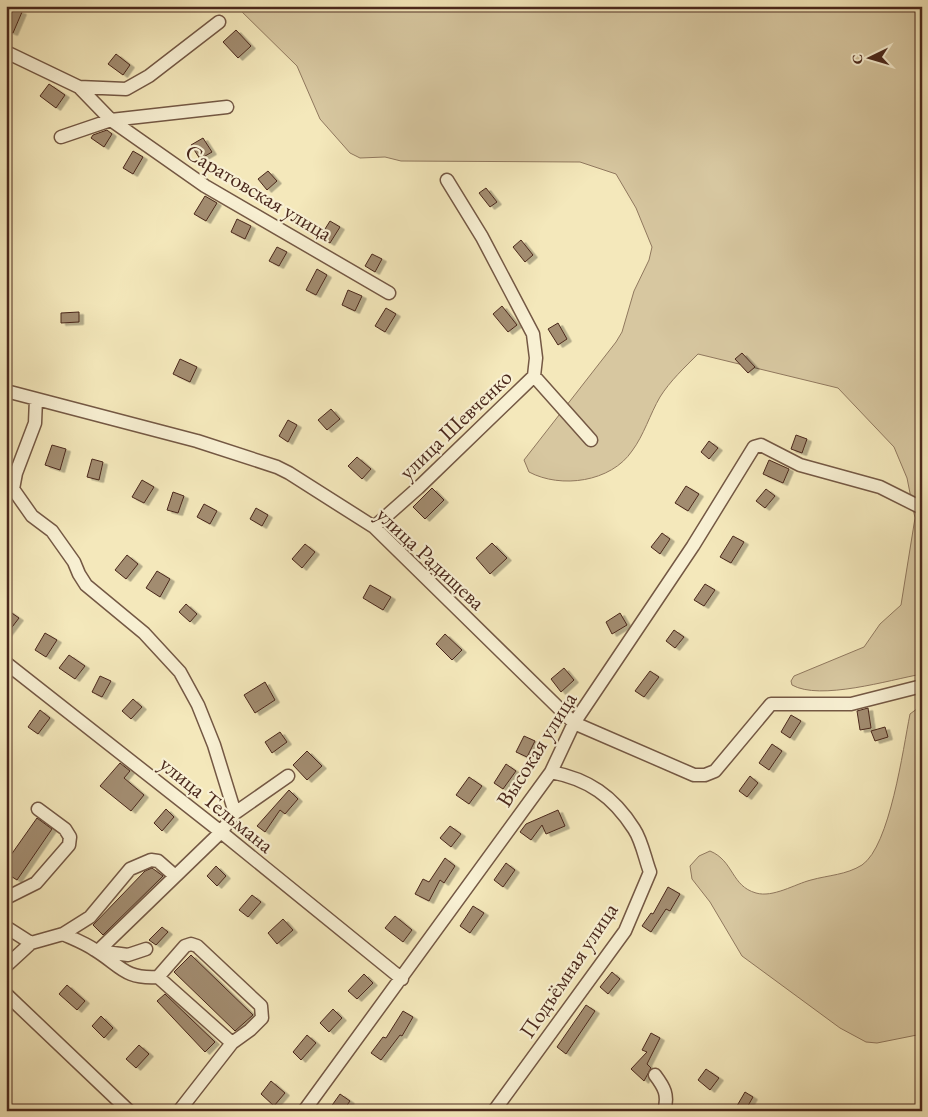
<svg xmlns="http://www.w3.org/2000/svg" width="928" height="1117" font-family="'EB Garamond',serif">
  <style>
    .green { fill: #d7c7a0; stroke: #90785e }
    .building { fill: #a28c6f; stroke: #4a281c; filter: url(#shadow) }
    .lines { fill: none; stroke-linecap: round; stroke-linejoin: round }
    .minor-casing { stroke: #745844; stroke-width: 15 }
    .minor { stroke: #f8f0d3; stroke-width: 12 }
    .labels { text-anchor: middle; stroke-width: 4.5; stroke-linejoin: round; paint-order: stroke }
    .street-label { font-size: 22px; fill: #4a281c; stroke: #f8f0d3 }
  </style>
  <defs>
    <filter id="shadow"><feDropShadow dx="4.5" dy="2.5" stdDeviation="0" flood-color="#0004"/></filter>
  </defs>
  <rect width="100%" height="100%" fill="#f4e8bb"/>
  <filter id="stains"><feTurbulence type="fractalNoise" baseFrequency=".004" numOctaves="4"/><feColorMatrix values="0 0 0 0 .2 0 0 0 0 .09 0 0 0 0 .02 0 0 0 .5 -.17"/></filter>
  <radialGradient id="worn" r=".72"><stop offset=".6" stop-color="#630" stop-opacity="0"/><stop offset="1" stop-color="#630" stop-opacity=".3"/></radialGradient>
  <!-- green -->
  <path class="green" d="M236,6h686v668c-33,6 -102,27 -130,11l-1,-4 3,-5 70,-29 16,-23 21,-19 14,-87 -8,-40 -13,-31 -56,-59 -140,-34c-13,13 -28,27 -38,43 -10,17 -16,38 -28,54 -21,31 -71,38 -103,21l-5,-12 92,-118 6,-10 12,-41 15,-31 3,-13 -16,-39 -20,-34 -36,-12 -179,-1 -16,-4 -25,1 -10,-5 -30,-34 -23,-53z
    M922,705v329l-45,9 -11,-1 -26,-14 -98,-72 -32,-54 -18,-23 -2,-13 9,-10 11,-5c24,10 21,35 46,42 17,5 39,-9 55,-13 18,-5 35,-5 51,-15 28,-19 41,-116 48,-151z"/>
  <!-- building -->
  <path class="building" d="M11,8l11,4 -9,21 -7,-3v-10z
    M236,30l15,16 -13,12 -15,-16z
    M116,54l14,11 -7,10 -15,-11z
    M49,84l16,11 -9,13 -16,-12z
    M107,130l5,4 -8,13 -13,-9 2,-3z
    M203,138l9,14 -12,7 -9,-14z
    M133,151l10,6 -10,17 -10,-6z
    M268,171l9,10 -10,9 -9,-11z
    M486,188l11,14 -7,5 -11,-14z
    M205,196l12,7 -11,18 -12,-7z
    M237,219l14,7 -6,13 -14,-7z
    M330,221l10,6 -10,16 -10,-6z
    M521,240l12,15 -8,7 -12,-15z
    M277,247l10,5 -8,14 -10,-5z
    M372,254l10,5 -7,13 -10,-6z
    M317,269l10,6 -11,20 -10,-5z
    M348,290l14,6 -7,15 -13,-6z
    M502,306l15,19 -9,7 -15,-18z
    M386,308l10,6 -11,18 -10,-6z
    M79,312v10l-18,1v-10z
    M558,323l9,16 -9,6 -10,-16z
    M742,353l13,14 -7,6 -13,-14z
    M180,359l17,8 -7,15 -17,-8z
    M331,409l9,10 -13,11 -9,-10z
    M288,420l9,5 -9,17 -9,-6z
    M796,435l11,4 -5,14 -11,-4z
    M709,441l9,7 -9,11 -8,-7z
    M52,445l14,4 -6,21 -15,-5z
    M357,457l14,12 -9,10 -14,-13z
    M92,459l11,3 -4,18 -12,-3z
    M769,460l20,9 -6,14 -20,-9z
    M142,480l12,7 -10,16 -12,-6z
    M686,486l13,8 -11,17 -13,-8z
    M432,488l12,12 -19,19 -12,-12z
    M766,489l9,7 -10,12 -9,-7z
    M173,492l11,4 -6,17 -11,-3z
    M204,504l13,7 -7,13 -13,-7z
    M256,508l12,7 -6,11 -12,-7z
    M662,533l8,6 -10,15 -9,-7z
    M733,536l11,6 -13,21 -11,-6z
    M492,543l15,15 -17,16 -14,-16z
    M305,544l10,8 -13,16 -10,-9z
    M127,555l11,9 -12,15 -11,-9z
    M157,571l13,8 -10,18 -14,-9z
    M705,584l10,6 -11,16 -10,-6z
    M370,585l21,12 -8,13 -20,-12z
    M186,604l11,10 -7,8 -11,-10z
    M6,609l13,9 -13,17z
    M620,613l7,12 -15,9 -6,-12z
    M674,630l10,7 -9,11 -9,-7z
    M45,633l12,7 -11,17 -11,-7z
    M445,634l17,16 -10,10 -16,-16z
    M69,655l16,11 -10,13 -16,-11z
    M564,668l10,12 -13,12 -10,-13z
    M650,671l9,6 -15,20 -9,-6z
    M100,676l11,5 -9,16 -10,-5z
    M265,682l10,18 -20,13 -11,-18z
    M133,699l9,8 -11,12 -9,-8z
    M868,708l3,20 -11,2 -3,-19z
    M40,710l10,8 -12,16 -10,-7z
    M791,715l10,6 -11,17 -9,-6z
    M885,727l3,10 -13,4 -4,-10z
    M280,732l7,10 -15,11 -7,-11z
    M524,736l11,5 -8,16 -11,-5z
    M772,744l10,7 -13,19 -10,-7z
    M307,751l15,15 -15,14 -14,-15z
    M120,763l10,8 -6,7 20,17 -13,16 -31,-25z
    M506,764l10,7 -13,18 -9,-6z
    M750,776l8,7 -11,14 -8,-6z
    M469,777l13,9 -13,18 -13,-9z
    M289,790l9,9 -13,15 -5,-4 -15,22 -8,-6z
    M166,809l8,8 -12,14 -8,-8z
    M558,810l7,16 -19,8 -4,-9 -11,15 -11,-8 6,-8z
    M37,818l15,11 -35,51 -11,-7v-11z
    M450,826l11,8 -10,13 -11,-9z
    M445,858l10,8 -11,17 -4,-3 -11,21 -14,-7 8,-15 6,3z
    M506,863l9,7 -12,17 -9,-7z
    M216,866l10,10 -9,10 -10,-10z
    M152,868l11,8 -60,59 -10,-10 52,-54z
    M668,887l12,7 -10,17 -4,-2 -15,23 -9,-6 9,-13 2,1z
    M252,895l9,7 -13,15 -9,-7z
    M473,906l11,7 -14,20 -10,-7z
    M395,916l17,14 -9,12 -18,-14z
    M283,919l10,11 -16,14 -9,-11z
    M162,927l6,5 -12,13 -7,-5z
    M191,955l62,60 -18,16 -61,-59z
    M612,972l8,7 -12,15 -8,-7z
    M364,974l9,9 -16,16 -9,-8z
    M67,985l18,16 -8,9 -18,-16z
    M165,994l50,48 -10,10 -48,-51z
    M586,1005l9,6 -29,43 -9,-7z
    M333,1009l9,9 -13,14 -9,-9z
    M403,1011l10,6 -11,19 -2,-1 -19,25 -10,-7 12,-16 3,1z
    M101,1016l12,12 -9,10 -12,-12z
    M651,1033l9,5 -13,26 4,4 -7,13 -13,-12 16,-17 -5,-2z
    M307,1035l9,8 -15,17 -8,-8z
    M139,1045l10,9 -13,14 -10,-9z
    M706,1069l13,9 -9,12 -12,-10z
    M271,1081l14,12 -11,13 -13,-12z
    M745,1092l8,5 -8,14h-11z
    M340,1094l10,7 -7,10h-15z"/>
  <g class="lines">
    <defs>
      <path id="minor" d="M6,52l73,35 32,33 94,66 184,107
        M79,87l47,2 23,-13 70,-54
        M61,137l50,-17 116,-13
        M534,376l57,64
        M6,391l191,50 80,26 12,6 85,54 200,196 120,52h11l10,-4 56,-67h80l71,-18
        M36,399l-1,24 -19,50 -3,16 19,27 20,15 22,31 5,12 7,11 58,48 36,39 18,33 16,40 21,68
        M374,527l44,-39 116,-112 2,-18 -3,-24 -51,-97 -35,-57
        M6,663l215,169 181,147
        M6,898l30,-15 33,-38 1,-8 -5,-8 -27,-20
        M6,927l25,16
        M63,934l27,-17 40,-48 21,-9 7,1 16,14
        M98,951l123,-119 14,-19 53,-37
        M98,951l30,4 18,-6
        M6,966l25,-23 32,-9c11,5 22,9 32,16 26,16 29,29 63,27l27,-31 6,-2 6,2 64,60 1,12 -12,12 -18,13 -53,68
        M158,977l74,66
        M6,994l123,117
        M655,1075c9,12 14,20 9,36
        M304,1111l247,-339 23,-49 119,-177 61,-99 7,-2 39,20 80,22 42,21
        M494,1111l131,-180 25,-59c-5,-13 -8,-31 -16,-43 -21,-33 -46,-50 -83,-57"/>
    </defs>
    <!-- minor casing -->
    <use href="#minor" class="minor-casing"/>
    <!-- minor -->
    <use href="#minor" class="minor"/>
  </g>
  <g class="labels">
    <!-- street labels -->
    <g class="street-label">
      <text transform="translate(259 192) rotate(31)" y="8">Саратовская улица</text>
      <text transform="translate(455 424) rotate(-44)" y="8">улица Шевченко</text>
      <text transform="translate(431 558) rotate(43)" y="8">улица Радищева</text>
      <text transform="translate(536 749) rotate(-58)" y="8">Высокая улица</text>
      <text transform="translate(217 804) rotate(39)" y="8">улица Тельмана</text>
      <text transform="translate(568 970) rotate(-56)" y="8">Подъёмная улица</text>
    </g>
  </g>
  <!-- margin -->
  <rect width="928" height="1117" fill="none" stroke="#f4e8bb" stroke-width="25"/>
  <rect x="8" y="8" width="913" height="1102" fill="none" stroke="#4a281c" stroke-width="2.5"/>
  <rect x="12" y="12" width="903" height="1092" fill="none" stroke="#4a281c"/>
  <!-- north arrow -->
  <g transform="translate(870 58) rotate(265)" stroke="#f8f0d3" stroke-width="4" paint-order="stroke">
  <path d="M0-4L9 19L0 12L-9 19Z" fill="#4a281c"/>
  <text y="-8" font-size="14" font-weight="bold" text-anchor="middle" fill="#4a281c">С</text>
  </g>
  <rect width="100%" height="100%" filter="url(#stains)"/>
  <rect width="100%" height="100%" fill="url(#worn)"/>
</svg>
